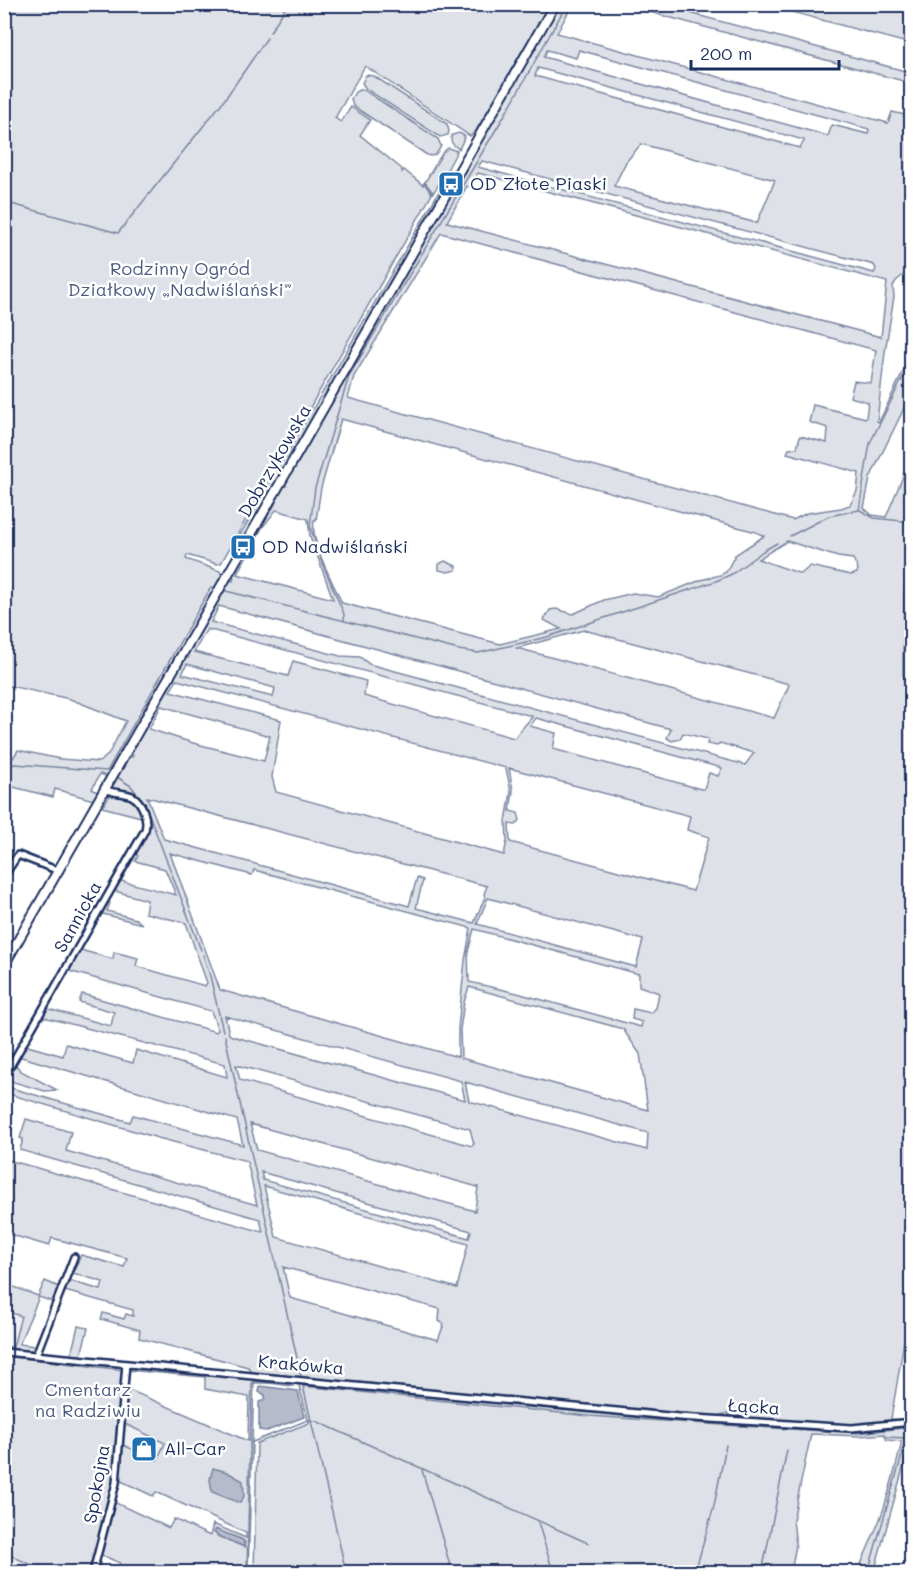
<svg xmlns="http://www.w3.org/2000/svg" width="916" height="1577" font-family="Mali,sans-serif">
  <style>
    .built { fill: #eff0f4 }
    .green { fill: #dee1e7; stroke: #7c88a2; stroke-width: 1.5; fill-rule: evenodd }
    .water { fill: #b5bbca; stroke: #77839f; stroke-width: 1.5 }
    .lines { fill: none; stroke-linecap: round; stroke-linejoin: round }
    .stream { stroke: #77839f; stroke-width: 1.5 }
    .minor-casing { stroke: #1b2f5e; stroke-width: 10 }
    .secondary-casing { stroke: #1b2f5e; stroke-width: 12 }
    .minor { stroke: #fff; stroke-width: 5 }
    .secondary { stroke: #fff; stroke-width: 8 }
    .labels { text-anchor: middle; stroke-width: 5; stroke-linejoin: round; paint-order: stroke }
    .poi-label { font-size: 18px; fill: #1b2f5e; stroke: #fff; text-anchor: start }
    .park-label { font-size: 18px; fill: #4c5c80; stroke: #fff }
    .street-label { font-size: 18px; fill: #1b2f5e; stroke: #fff }
  </style>
  <rect width="100%" height="100%" fill="#fff"/>
  <filter id="ink" filterUnits="userSpaceOnUse"><feTurbulence type="fractalNoise" baseFrequency=".0167" numOctaves="2"/><feDisplacementMap in="SourceGraphic" scale="12" xChannelSelector="R" yChannelSelector="G"/><feConvolveMatrix kernelMatrix="1 2 1 2 8 2 1 2 1" color-interpolation-filters="sRGB"/></filter>
  <g filter="url(#ink)">
    <!-- built -->
    <path class="built" d="M4,1283l35,13 -22,52 -12,-2z
      M125,1424l40,18 -8,18 -34,-15z
      M5,1544l31,14 -4,14h-27z"/>
    <!-- green -->
    <path class="green" d="M14,5h535l-73,126 -6,5 -105,-70 -30,52 6,4 10,-15 19,13 -10,15 42,34v3l2,-2 19,15 1,-2 8,11 -211,369 -4,1 -30,-9 -1,4 34,12 2,5 -119,209 -3,2 6,-11 -6,-2 -8,15 7,4 -6,7 -38,-11 -2,8 -48,-12v-25l8,-2 5,-8 42,9 39,3 9,-7 18,-34 -56,-22 -65,-14 -1,-657z
      M559,5h13l-15,28 331,90 4,-11 17,4 2,-1v-3v61l-3,27 3,4v65l-15,12 -3,5 1,11 -9,55 -8,69 2,1 32,-67v39l-41,84 -6,30 8,7 14,2 25,-60 1,68h-3l-5,72 -1,77 2,9 5,-1 -1,224c-8,23 -4,54 3,76v312l-21,125 20,1 -61,5 -119,-7 -3,-5 -10,3 -39,-2 -426,-40 -5,-7 -109,-29 1,-8 -39,-11 2,-6 21,6 2,-5 7,2v-6l-68,-19 5,-10 31,9 2,-8 -30,-9 8,-18 43,12 3,-9 -75,-20 -3,8 -44,-13v-74l258,73 -3,-13 -240,-69 3,-11 -3,-1 6,-19 45,13 -5,19 191,54 -10,-44 -89,-23 -153,-45 -1,-7 126,36 3,-7 110,30 -6,-25 -219,-64 6,-11 39,11 3,-12 67,19 3,-13 91,27 -2,-13 -185,-48 5,-8 66,18 3,-14 -35,-10 3,-8 134,38 2,-2 -7,-19 -142,-40 11,-21 33,9 1,-7 24,6 -2,8 69,20 2,-3 -21,-60 -41,-10 2,-13 -36,-10 7,-10 58,15 -11,-26 -30,-8 3,-5 -4,-3 14,-28 -10,-26 -28,-11 19,-32 3,1 1,-2 -3,-1 56,-97 2,1 1,-2 -2,-2 43,-74 3,1 1,-3 -2,-1 2,-6c8,-14 16,-28 24,-41 9,-15 19,-23 22,-41l6,-3 -3,-2 83,-145 3,1 1,-2 -2,-2 87,-151 2,1v-3l27,-47 2,1 1,-2 -2,-1zM547,50l29,8 3,-8 290,79 -1,5 -36,-9 -4,11 -284,-79zM538,68l266,72v1l-4,7 -265,-72zM641,144l134,36 -18,43 -143,-37 12,-24zM482,161l392,104 2,4 -2,4 -396,-106zM478,173l409,109 -6,55 -434,-115 20,-36 3,1zM441,233l435,117 -5,33 -17,-2 -4,16 18,5 -2,16 -53,-13 -4,17 19,6 -1,15 -27,-7 -3,12 -8,1 -2,4 72,20 -2,18 -7,14 -9,3 -34,5 -14,7 -445,-122 6,-22zM341,419l415,113 8,4 -29,19 -9,17 -6,3 -19,5 -43,17 -25,-4 -29,7 -31,14 -17,-5 -6,1 -6,10 17,9 -61,15 -158,-41c-9,-21 -32,-60 -28,-83h2l5,-32zM276,510l32,9 2,17 23,63 -96,-25 25,-46zM787,541l51,16 15,2 5,10 -1,4 -6,2 -41,-9 -9,8 -43,-15zM219,606l452,123 -4,9 5,3 8,-2 3,-6 25,6 -1,5 10,2 3,-3 34,10 -9,12 -376,-101 -9,-7 -20,-1 -129,-34zM207,629l325,87v1l-18,21 -150,-42 2,-15 -73,-20 -5,15 -94,-24zM584,630l205,54v1l-15,33 -257,-70zM187,664l88,24 -2,9 -91,-23zM177,680l329,88 5,24 -5,29 1,20 -3,14 -228,-63 -4,-15 9,-57 -111,-29zM161,706l109,30 -6,25 -71,-18 -44,-14zM536,718l186,50 -4,8 -9,-3 -5,16h-3l-148,-40 3,-16 -26,-7zM509,768l181,48 -3,14 22,7 -16,54 -183,-49 -1,-18 7,1 4,-5 -2,-7 -8,-2 3,-20zM147,797l340,89 -3,8 1,3 -11,26 -58,-15 7,-28 -6,-2 -8,28 -245,-67zM170,853l82,22 2,-5 217,58 -6,32 -7,68v29l-238,-67zM488,898l155,42 -7,27 -159,-43zM474,929l165,45v12l20,7 -3,15 -5,5 -18,-4 -1,10 10,3 -1,5 -124,-34 -48,-11 -1,-30zM469,987l154,42 17,25 8,56 -187,-52 -1,-28 4,-28zM225,1016l236,65 4,19 -233,-64 -3,-2zM236,1065l234,64 4,15 -2,2 -232,-66zM465,1082l183,51 -1,17 -178,-49zM250,1124l228,63 -3,24 -218,-61zM261,1172l210,59 -2,7 -206,-58zM264,1186l204,58 -11,44 -181,-51zM283,1267l157,42 -1,12 5,3 -6,16 -148,-42z
      M624,5h36l245,66 6,-27 -145,-39h145v96l-7,-2 3,-17z
      M366,75l8,1 73,48 2,7 -1,4 -8,2 -74,-48 -4,-6z
      M359,90h5l74,49 3,7c-4,7 -6,12 -14,9l-74,-49 -2,-7 4,-7z
      M459,133l6,3 -6,13c-6,-4 -10,-7 -7,-14z
      M448,148l9,3c-8,15 -14,28 -24,42l-8,-11 18,-30z
      M441,188l1,1 -4,12 -184,322 -13,17 -3,-2z
      M445,561l11,5v4l-8,2 -9,-2v-6z
      M110,795c22,2 25,3 35,23l-43,-11z
      M105,902l5,1 -3,8 29,8 6,5 -43,-11z
      M14,1063l7,8 36,19 -12,1 -38,-11 -2,3z
      M45,1281l14,6 -6,15 -14,-5 -20,47 15,2 -1,4h-28v-4l8,1 8,-31 -16,-5 -1,-28 34,13z
      M78,1326l10,2 -7,27h-10z
      M4,1356l120,14 -11,119 -22,83h-61l2,-7 -23,-10 -4,-6z
      M135,1367l157,15 1,4 -39,-5 -6,191h-132l4,-9 -21,-9 15,-52 55,26 5,-9 36,17 3,-12 33,14v-5l-90,-41 -3,4 -34,-16 4,-35 34,15 8,-17 -40,-19 2,-35 121,52 1,-44 -44,-8v-12l-77,-7 1,-2zM214,1532c12,2 21,3 31,10l-1,5 -26,-11z
      M301,1382l395,39 101,5 114,-1v15l-37,132h-16c7,-19 15,-35 22,-53 9,-24 15,-49 21,-73v-5l-14,-1 -3,-6 -25,2 -48,-2 -18,86 3,25 -5,27h-537l3,-129 52,-20 -10,-37z"/>
    <!-- water -->
    <path class="water" d="M260,1386l38,5 6,26 -37,14 -8,-1v-28l6,-2v-5l-6,-3z
      M213,1468l14,4 16,9 1,15 -4,7 -28,-11 -2,-13z
      M215,1529l28,11 2,7 -27,-11 -4,-4z"/>
    <g class="lines">
      <!-- stream -->
      <path class="stream" d="M270,32l18,-28
        M4,202l114,31 107,-134 42,-61
        M905,373l7,-13
        M860,510l14,8 38,4
        M790,536l39,-20 30,-6 11,-67 33,-66
        M226,591l233,59 19,3 69,-16 169,-56 16,-7 31,-23 14,-8
        M344,621v-7l-21,-49 -13,-39 5,-38 34,-112 161,-270 57,-102
        M4,767l11,-3 92,7 104,-184
        M117,777l14,9 14,18 56,146
        M203,955l7,21 13,55
        M225,1036l76,340
        M275,1383h-23l-2,60 58,-23 8,1 272,122
        M303,1386l286,30 134,9 136,8 53,-6
        M303,1386l43,186
        M422,1470l30,102
        M538,1522l15,50
        M247,1572l3,-128
        M695,1572l19,-66 12,-61
        M762,1572l25,-122
        M868,1572l39,-134 -20,-1"/>
      <defs>
        <path id="minor" d="M4,876l14,-21 41,16
          M4,1077l141,-247c3,-11 -2,-28 -13,-34 -9,-4 -18,-2 -27,-7
          M4,1352l675,65 173,11 60,-6
          M36,1355l38,-98
          M93,1572l23,-89 10,-119"/>
        <path id="secondary" d="M4,965l551,-961"/>
      </defs>
      <!-- minor casing -->
      <use href="#minor" class="minor-casing"/>
      <!-- secondary casing -->
      <use href="#secondary" class="secondary-casing"/>
      <!-- minor -->
      <use href="#minor" class="minor"/>
      <!-- secondary -->
      <use href="#secondary" class="secondary"/>
    </g>
  </g>
  <!-- icons -->
  <defs>
    <symbol id="bus-square" viewBox="-11 -11 22 22"><rect x="-9" y="-9" width="18" height="18" rx="4" fill="#1f6fb2" stroke="#fff"/><path d="M-5-6H5V4H4V6H2V4H-2V6H-4V4H-5ZM-3.5-4V0h7V-4ZM-3.5 1.2v1.5H-2V1.2ZM2 1.2v1.5H3.5V1.2Z" fill="#fff"/></symbol>
    <symbol id="shop-square" viewBox="-11 -11 22 22"><rect x="-9" y="-9" width="18" height="18" rx="4" fill="#1f6fb2" stroke="#fff"/><path d="M-5-2.5h2.3a2.7 3.5 0 0 1 5.4 0H5L5.5 6h-11ZM-1.5-2.5h3a1.5 2.3 0 0 0-3 0Z" fill="#fff"/></symbol>
  </defs>
  <g fill-rule="evenodd">
    <use href="#bus-square" x="436" y="169" width="30" height="30"/>
    <use href="#bus-square" x="228" y="532" width="30" height="30"/>
    <use href="#shop-square" x="129" y="1434" width="30" height="30"/>
  </g>
  <g class="labels">
    <!-- poi labels -->
    <g class="poi-label">
      <text x="470" y="190">OD Złote Piaski</text>
      <text x="262" y="553">OD Nadwiślański</text>
      <text x="164" y="1455">All-Car</text>
    </g>
    <!-- park labels -->
    <g class="park-label">
      <text x="180" y="275">Rodzinny Ogród<tspan x="180" dy="21">Działkowy „Nadwiślański”</tspan></text>
      <text x="88" y="1396">Cmentarz<tspan x="88" dy="21">na Radziwiu</tspan></text>
    </g>
    <!-- street labels -->
    <g class="street-label">
      <text transform="translate(275 461) rotate(-60)" y="6">Dobrzykowska</text>
      <text transform="translate(78 917) rotate(-61)" y="6">Sannicka</text>
      <text transform="translate(301 1365) rotate(5)" y="6">Krakówka</text>
      <text transform="translate(754 1407) rotate(4)" y="6">Łącka</text>
      <text transform="translate(97 1484) rotate(-80)" y="6">Spokojna</text>
    </g>
  </g>
  <!-- margin -->
  <rect width="916" height="1577" fill="none" stroke="#fff" stroke-width="24"/>
  <rect x="12" y="12" width="892" height="1553" fill="none" stroke="#1b2f5e" stroke-width="2" filter="url(#ink)"/>
  <!-- scale -->
  <path d="M691 60v9h148v-9" fill="none" stroke="#1b2f5e" stroke-width="3"/>
  <text x="700" y="60" font-size="18" fill="#1b2f5e" stroke="#ffffff" stroke-width="4.5" paint-order="stroke">200 m</text>
</svg>
